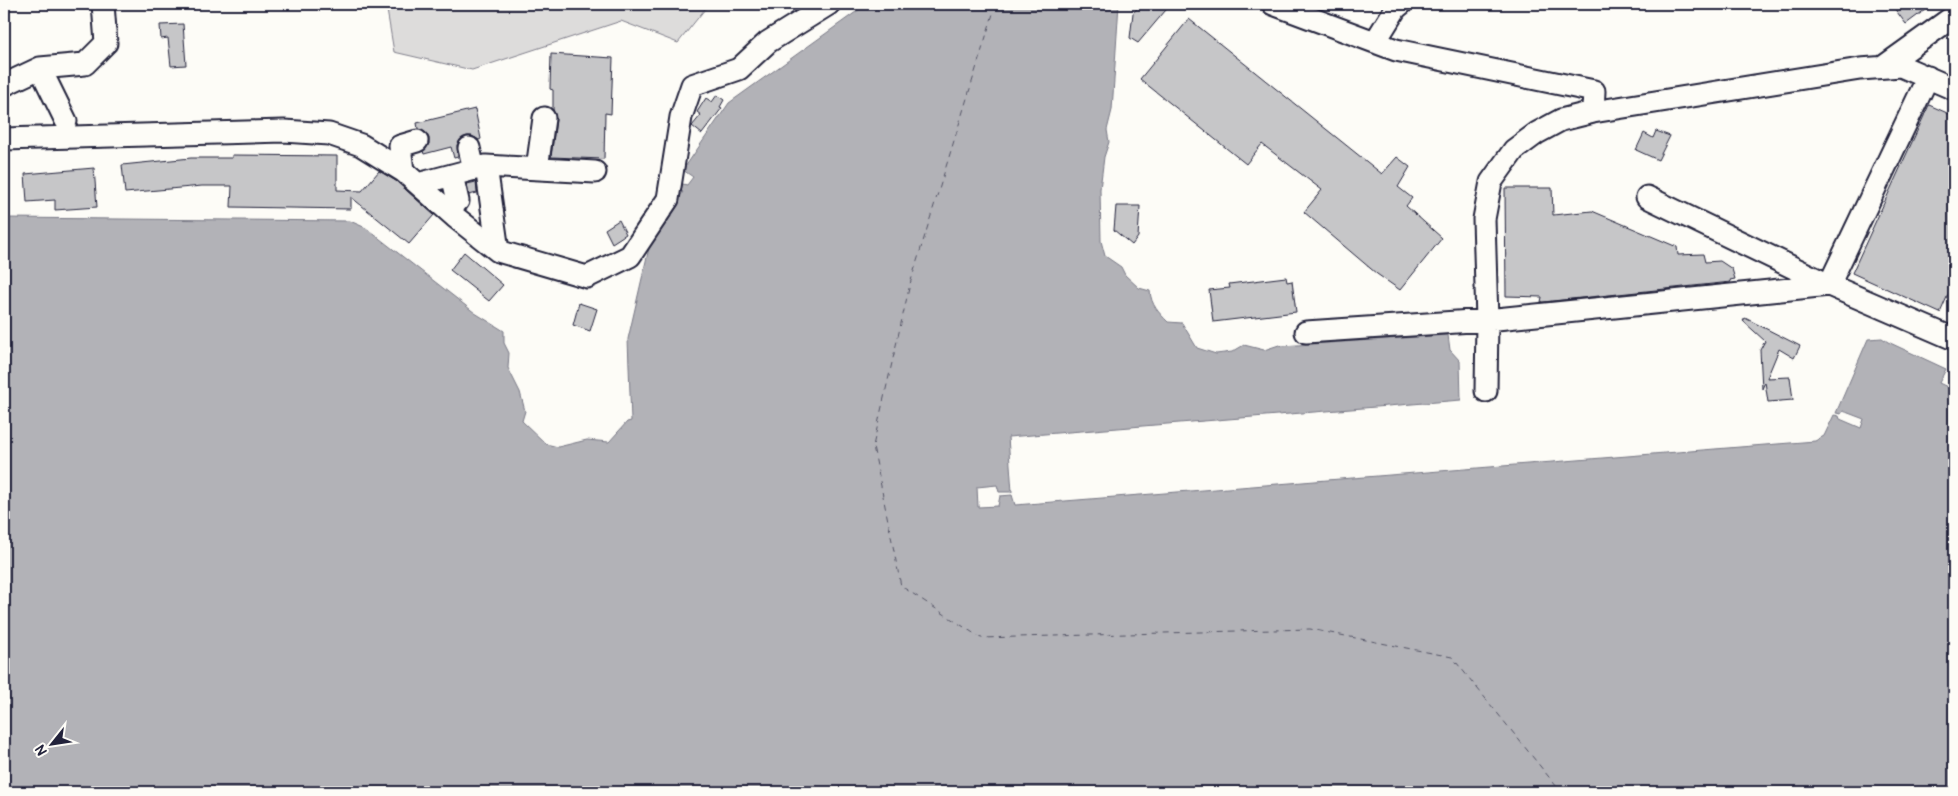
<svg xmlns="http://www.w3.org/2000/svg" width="1958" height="796" font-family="Pangolin,sans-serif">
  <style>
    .green { fill: #dddcdb; stroke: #807f8b }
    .water { fill: #b2b2b7; stroke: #787885 }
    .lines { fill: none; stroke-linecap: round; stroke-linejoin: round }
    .ferry { stroke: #545466; stroke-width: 1; stroke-dasharray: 6 5; stroke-linecap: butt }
    .building { fill: #c6c6c8; stroke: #22223b }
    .minor-casing { stroke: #22223b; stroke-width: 25 }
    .minor { stroke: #fdfcf7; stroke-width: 21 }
  </style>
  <rect width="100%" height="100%" fill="#fdfcf7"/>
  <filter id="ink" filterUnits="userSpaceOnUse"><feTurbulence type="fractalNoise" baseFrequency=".02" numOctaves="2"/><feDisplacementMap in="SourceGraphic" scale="10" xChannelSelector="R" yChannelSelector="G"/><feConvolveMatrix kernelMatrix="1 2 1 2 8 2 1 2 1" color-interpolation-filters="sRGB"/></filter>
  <g filter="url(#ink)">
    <!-- green -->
    <path class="green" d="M386,4h323l-31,39 -57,-22 -149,49 -78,-18z"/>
    <!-- water -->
    <path class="water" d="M867,4h252l-7,106 -5,20 2,12 -5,15 -4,32 1,52 4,15 16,11 4,8 14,13 11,3c1,14 9,22 18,31l14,1 15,25 19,6 16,-2 12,-7 20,5 15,-5 3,1 166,-11 2,15 10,11 1,39 -453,37 4,55h-13l-2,-7 -20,2 1,20 20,-1 2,-10 12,-1 3,10 800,-64 9,-5 10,-21 5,1 1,3 21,9 3,-9 -21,-8 -2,3 -5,-1 32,-74 14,-1 6,4 58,27 -7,14 15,7v402h-1950v-574l346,3 16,7 109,85 29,18v12l5,10 -1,15 12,24 5,19 -3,10 24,23 12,3 29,-7 22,2 18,-20 4,-1 -3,-82 24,-104 31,-43 -3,-2 3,-6 4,1 6,-8 -10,-7 46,-67z"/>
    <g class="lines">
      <!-- ferry -->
      <path class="ferry" d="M996,4l-86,280 -37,162 28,140 80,52 329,-9 142,28 109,135"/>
    </g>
    <!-- building -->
    <path class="building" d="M1141,4h30l-33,39 -8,-5 3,-25z
      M1891,4h42l-27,20z
      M1189,19l193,155 15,-17 13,10 -12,20 14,11 -6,8 36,32 -42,52 -23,-16 -73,-62 18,-22 -60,-46 -16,20 -106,-85z
      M183,24l3,41 -15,1 -3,-28 -7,1 -1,-14z
      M551,54l62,4 -2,56 -6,-1 -1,46 -53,-2 5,-37 -3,-11v-19l-3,-1z
      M717,95l7,5 -4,7 2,1 -20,26 -10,-8 9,-11 -4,-3 9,-14 6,4z
      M1929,105l25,11v165l-14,32 -88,-40z
      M475,109l6,30 -2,1 -7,-4h-5l-6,3 -4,6 1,12 -4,1 -3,-11 -27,7 -1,-3 6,-7v-6l-4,-6 -7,-3 -1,-6z
      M1656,131l14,5 -12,24 -22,-10 8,-17 9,5z
      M232,155l105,1v34l25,1 17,-20 17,10 38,34 -25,29 -58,-47v12l-120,-2 1,-21h-30l-77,7 -3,-28 69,-7h41z
      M94,168l3,39 -42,3v-10l-28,2 -2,-28z
      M476,182l1,11 -8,2 -2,-11z
      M1505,188h47l1,27 39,-4 85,36 1,8 25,-1 2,8 15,-1 12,8 3,10 -5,1 1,2 -188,20h-2l1,-5 -36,-1z
      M1116,206h24l-2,31 -6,8 -18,-15z
      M619,220l7,14 -14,9 -7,-14z
      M464,252l39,33 -14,16 -39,-31z
      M1286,277l1,5 5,-1 4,31 -83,10 -4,-32 21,-2 -1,-4z
      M579,303l18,6 -7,22 -17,-6z
      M1745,318l55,28 -6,12 -15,-9 -12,29 23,-1 3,23 -25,2 -3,-20 -3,7 -2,-39 5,-9 -22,-20z"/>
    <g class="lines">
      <defs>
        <path id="minor" d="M1273,4l123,46 198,41 -1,21
          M1375,42l21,-34 5,-4
          M1883,67l71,-51
          M40,68l26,53
          M4,85l36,-17 45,-4 21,-21 -3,-39
          M4,139l280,-8 45,3 32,11 42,26 52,46 43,34 89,26 43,-21 38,-57 13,-82 11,-32 47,-16 29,-27 61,-38
          M469,148l5,21
          M486,166l12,85
          M537,169l7,-51
          M403,171l-3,-25 17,-5
          M452,175l6,26
          M418,184l68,-18 109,6
          M1647,197l182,88 125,54
          M1306,332l181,-12 342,-35 99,-208
          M1486,391l1,-71 -3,-101 7,-37 23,-32 23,-17 24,-13 32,-8 267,-43 41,-3 53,23"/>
      </defs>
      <!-- minor casing -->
      <use href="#minor" class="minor-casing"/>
      <!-- minor -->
      <use href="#minor" class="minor"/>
    </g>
  </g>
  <!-- margin -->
  <rect width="1958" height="796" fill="none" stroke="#fdfcf7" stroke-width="20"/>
  <rect x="10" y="10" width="1938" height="776" fill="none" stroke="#22223b" stroke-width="2" filter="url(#ink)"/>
  <!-- north arrow -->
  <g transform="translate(52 744) rotate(240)" stroke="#fdfcf7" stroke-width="4" paint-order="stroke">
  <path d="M0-4L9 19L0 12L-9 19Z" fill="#22223b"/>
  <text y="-8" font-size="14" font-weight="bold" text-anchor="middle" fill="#22223b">N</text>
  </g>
</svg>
